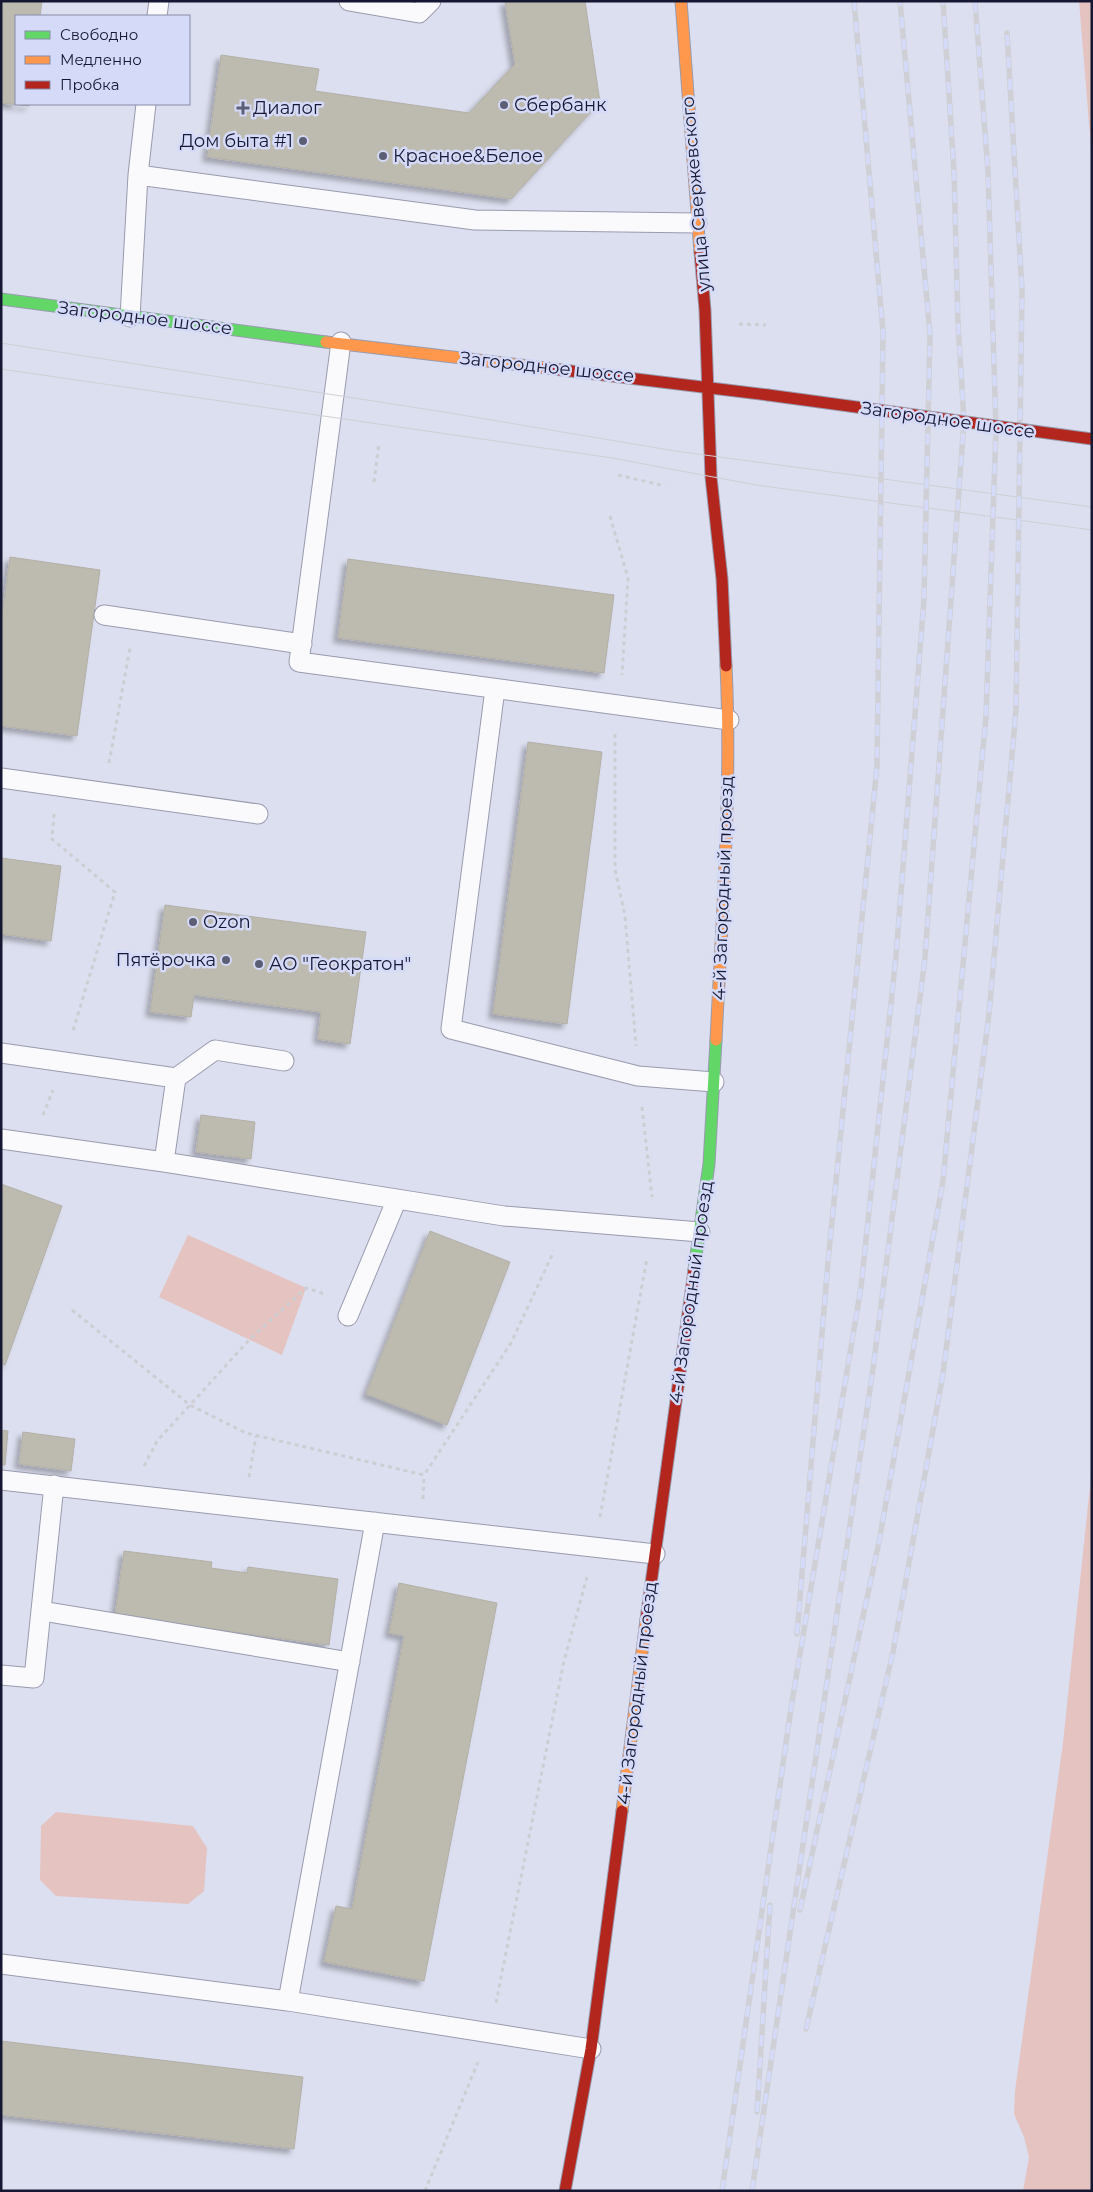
<svg xmlns="http://www.w3.org/2000/svg" width="1093" height="2192" font-family="Montserrat,sans-serif">
  <style>
    .green { fill: #e4c3c0 }
    .building { fill: #bdbaaf; stroke: #b2b0a8; filter: url(#shadow) }
    .lines { fill: none; stroke-linecap: round; stroke-linejoin: round }
    .lane-casing { stroke: #989bae; stroke-width: 21 }
    .fast-casing { stroke: #989bae; stroke-width: 13 }
    .slow-casing { stroke: #989bae; stroke-width: 13 }
    .jam-casing { stroke: #989bae; stroke-width: 13 }
    .path { stroke: #cdced4; stroke-width: 3; stroke-dasharray: 4 4; stroke-linecap: butt }
    .lane { stroke: #fafafd; stroke-width: 19 }
    .fast { stroke: #63d668; stroke-width: 11 }
    .slow { stroke: #ff974d; stroke-width: 11 }
    .jam { stroke: #b3261e; stroke-width: 11 }
    .tram { stroke: #ced0d6; stroke-width: 1 }
    .rail-casing { stroke: #ced0d6; stroke-width: 5.5 }
    .rail { stroke: #d4daf7; stroke-width: 4; stroke-dasharray: 11; stroke-linecap: butt }
    .jam-bridge-casing { stroke: #989bae; stroke-width: 13; stroke-linecap: butt }
    .jam-bridge { stroke: #b3261e; stroke-width: 11 }
    .poi-dot { fill: #5b5e75; stroke: #d4daf7; stroke-width: 2 }
    .labels { text-anchor: middle; stroke-width: 5; stroke-linejoin: round; paint-order: stroke }
    .poi-label { font-size: 18px; fill: #161833; stroke: #d4daf7; text-anchor: start }
    .street-label { font-size: 18px; fill: #161833; stroke: #d4daf7 }
  </style>
  <defs>
    <filter id="shadow"><feDropShadow dx="-4.5" dy="4.5" stdDeviation="2.5" flood-color="#0004"/></filter>
  </defs>
  <rect width="100%" height="100%" fill="#dcdfef"/>
  <!-- green -->
  <path class="green" d="M1079,1h13v159z
    M188,1235l118,53 -24,67 -123,-58z
    M1092,1467v724h-69l6,-34 -5,-20 -10,-23 1,-23 48,-348z
    M56,1812l137,14 14,22 -3,43 -16,13 -132,-8 -16,-16 1,-54z"/>
  <!-- building -->
  <path class="building" d="M1,1h41l-2,15h-24v88h14l-1,2 -28,-3z
    M505,1h80l15,101 -89,97 -304,-42 14,-102 98,14 -4,22 154,22 46,-49z
    M10,557l90,13 -23,166 -76,-10v-103z
    M348,559l266,36 -10,78 -266,-35z
    M528,742l74,10 -35,272 -74,-10z
    M1,858l60,8 -10,75 -50,-7z
    M165,905l201,27 -16,112 -32,-5 3,-27 -127,-17 -3,22 -41,-5z
    M201,1115l54,7 -4,37 -55,-7z
    M1,1184l61,22 -57,159 -4,-2z
    M430,1231l80,31 -63,163 -81,-31z
    M1,1430l7,1 -3,34h-4z
    M23,1432l52,7 -4,32 -52,-7z
    M124,1551l88,11 -1,6 36,5 1,-6 90,12 -9,66 -214,-29z
    M399,1583l98,20 -73,378 -100,-19 12,-56 16,3 52,-273 -15,-3z
    M1,2041l302,36 -9,72 -293,-34z"/>
  <g class="lines">
    <defs>
      <path id="lane" d="M349,1l70,12 12,-12
        M157,16l2,-15
        M138,175l337,45 222,3
        M130,317l8,-142 8,-71
        M341,342l-42,320 430,58
        M104,615l198,29
        M495,689l-44,340 187,47 76,6
        M1,778l257,36
        M1,1053l175,25 39,-28 69,11
        M1,1139l163,23 340,54 196,16
        M164,1162l12,-84
        M348,1316l49,-117
        M1,1480l654,74
        M375,1522l-87,479 303,48
        M42,1611l308,51
        M1,1675l33,3 20,-193
        M1,1964l287,37"/>
      <path id="fast" d="M1,299l325,43
        M694,1270l15,-106 7,-124"/>
      <path id="slow" d="M681,1l19,251
        M326,342l220,26
        M716,1040c6,-124 16,-250 10,-374
        M622,1811l24,-191"/>
      <path id="jam" d="M700,252l5,58 6,167 11,102 4,87
        M546,368l222,27
        M646,1620l48,-350
        M565,2191l26,-142 31,-238"/>
    </defs>
    <!-- lane casing -->
    <use href="#lane" class="lane-casing"/>
    <!-- fast casing -->
    <use href="#fast" class="fast-casing"/>
    <!-- slow casing -->
    <use href="#slow" class="slow-casing"/>
    <!-- jam casing -->
    <use href="#jam" class="jam-casing"/>
    <!-- path -->
    <path class="path" d="M739,324l27,1
      M618,475l47,11
      M374,482l5,-39
      M610,516l18,62 -6,97
      M615,734v135l10,47 11,130
      M109,763l21,-115
      M54,814l-2,25 63,53 -43,142
      M642,1107l10,90
      M43,1115l10,-25
      M72,1310l118,95 56,28 178,42 87,-132 43,-92
      M144,1466l13,-25 33,-36 60,-66 56,-51 18,6
      M249,1477l7,-41
      M423,1499l1,-24
      M600,1517l47,-259
      M496,2003l68,-342 23,-84
      M425,2191l53,-129"/>
    <!-- lane -->
    <use href="#lane" class="lane"/>
    <!-- fast -->
    <use href="#fast" class="fast"/>
    <!-- slow -->
    <use href="#slow" class="slow"/>
    <!-- jam -->
    <use href="#jam" class="jam"/>
    <!-- tram -->
    <path class="tram" d="M1,343l443,69 231,39 417,56
      M1,369l611,89 144,27 336,45"/>
    <defs>
      <path id="rail" d="M797,1634l31,-372 49,-496 6,-434 -29,-331
        M800,1910l79,-368 64,-361 43,-465 10,-287 -8,-257 -13,-171
        M806,2029l87,-377 50,-278 46,-360 27,-304 6,-420 -15,-257
        M757,2112l13,-207
        M722,2191l69,-483 70,-421 35,-331 28,-357 6,-265 -30,-333
        M752,2191l121,-822 52,-411 39,-537 -6,-98 -4,-151 -11,-171"/>
    </defs>
    <!-- rail casing -->
    <use href="#rail" class="rail-casing"/>
    <!-- rail -->
    <use href="#rail" class="rail"/>
    <defs>
      <path id="jam-bridge" d="M768,395l324,44"/>
    </defs>
    <!-- jam-bridge casing -->
    <use href="#jam-bridge" class="jam-bridge-casing"/>
    <!-- jam-bridge -->
    <use href="#jam-bridge" class="jam-bridge"/>
  </g>
  <!-- markers -->
  <g class="poi-dot">
    <circle cx="504" cy="105" r="5"/>
    <path d="M240.5 100.5h5v5h5v5h-5v5h-5v-5h-5v-5h5z"/>
    <circle cx="303" cy="141" r="5"/>
    <circle cx="383" cy="156" r="5"/>
    <circle cx="193" cy="922" r="5"/>
    <circle cx="226" cy="960" r="5"/>
    <circle cx="259" cy="964" r="5"/>
  </g>
  <g class="labels">
    <!-- poi labels -->
    <g class="poi-label">
      <text x="514" y="111">Сбербанк</text>
      <text x="253" y="114">Диалог</text>
      <text x="293" y="147" text-anchor="end">Дом быта #1</text>
      <text x="393" y="162">Красное&amp;Белое</text>
      <text x="203" y="928">Ozon</text>
      <text x="216" y="966" text-anchor="end">Пятёрочка</text>
      <text x="269" y="970">АО "Геократон"</text>
    </g>
    <!-- street labels -->
    <g class="street-label">
      <text transform="translate(696 194) rotate(-95)" y="6">улица Свержевского</text>
      <text transform="translate(145 318) rotate(7)" y="6">Загородное шоссе</text>
      <text transform="translate(547 367) rotate(6)" y="6">Загородное шоссе</text>
      <text transform="translate(948 420) rotate(8)" y="6">Загородное шоссе</text>
      <text transform="translate(723 888) rotate(-88)" y="6">4-й Загородный проезд</text>
      <text transform="translate(691 1292) rotate(-82)" y="6">4-й Загородный проезд</text>
      <text transform="translate(637 1693) rotate(-83)" y="6">4-й Загородный проезд</text>
    </g>
  </g>
  <!-- border -->
  <rect width="1093" height="2192" fill="none" stroke="#161833" stroke-width="5"/>
  <!-- legend -->
  <rect x="15" y="15" width="175" height="90" fill="#d4daf7" stroke="#888ca9"/>
  <rect x="25" y="31" width="25" height="8" fill="#63d668" stroke="#888ca9"/>
  <text x="60" y="40" font-size="15" fill="#161833">Свободно</text>
  <rect x="25" y="56" width="25" height="8" fill="#ff974d" stroke="#888ca9"/>
  <text x="60" y="65" font-size="15" fill="#161833">Медленно</text>
  <rect x="25" y="81" width="25" height="8" fill="#b3261e" stroke="#888ca9"/>
  <text x="60" y="90" font-size="15" fill="#161833">Пробка</text>
</svg>
